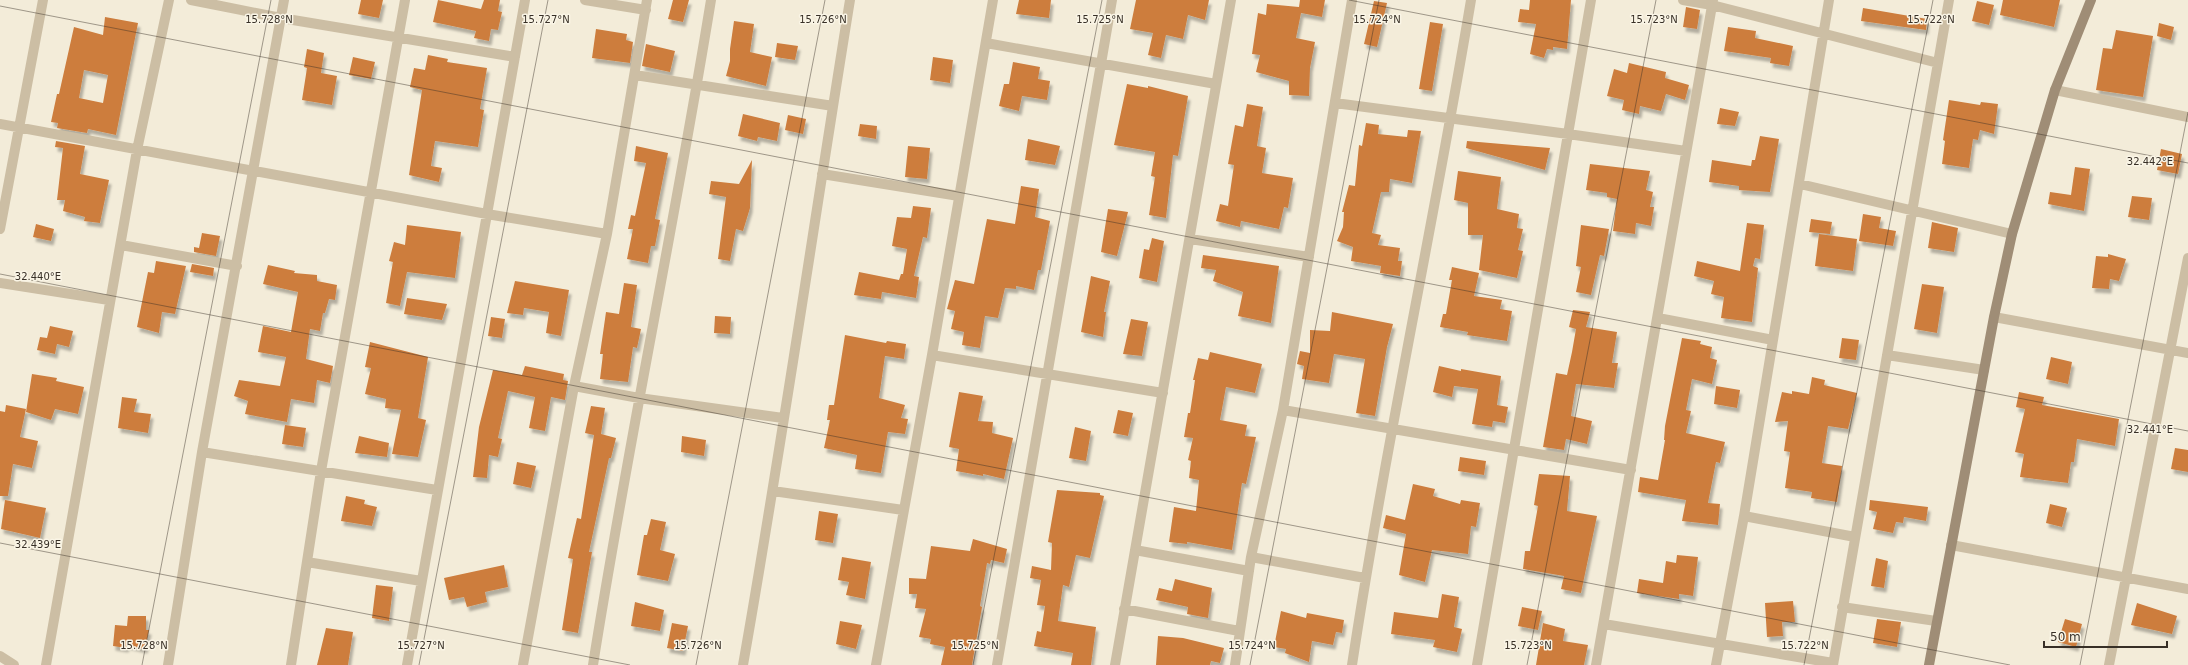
<svg xmlns="http://www.w3.org/2000/svg" width="2188" height="665" font-family="'DejaVu Sans',sans-serif">
  <style>
    .building { fill: #cd7d3d; fill-rule: evenodd; filter: url(#shadow) }
    .lines { fill: none; stroke-linecap: round; stroke-linejoin: round }
    .street { stroke: #ccbea4; stroke-width: 10 }
    .secondary { stroke: #9f8d76; stroke-width: 10 }
    .ticks { fill: none; stroke: #372f26; stroke-width: 1; stroke-opacity: 0.45 }
    .ticks-label { font-size: 10px; text-anchor: middle; fill: #372f26; stroke: #faf5e6; stroke-width: 3; stroke-linejoin: round; paint-order: stroke }
  </style>
  <defs>
    <filter id="shadow"><feDropShadow dx="2.5" dy="4.5" stdDeviation="1" flood-color="#0004"/></filter>
  </defs>
  <rect width="100%" height="100%" fill="#f3ecd9"/>
  <!-- building -->
  <path class="building" d="M361,0h22l-4,18 -21,-4z
    M438,0l43,9 3,-9h16l-2,11 4,1 -4,18 -7,-1 -2,12 -15,-3 2,-7 -43,-9z
    M673,0h16l-6,22 -15,-3z
    M1019,0h32l-2,18 -33,-4z
    M1136,0h73l-4,20 -17,-5 -5,24 -17,-4 -5,23 -13,-3 5,-22 -23,-4z
    M1300,0h25l-3,17 -21,-4 -5,25 19,4 -5,26 -1,28 -20,-1v-14l-33,-9 4,-17 -8,-1 6,-41 8,2 1,-11 32,3z
    M1530,0h41l-4,49 -14,-2v3l-6,-1 -3,9 -14,-4 6,-30 -18,-2 2,-13 9,1z
    M2003,0h57l-6,27 -54,-12z
    M1374,1l13,2 -10,44 -13,-3z
    M1977,1l17,4 -5,20 -17,-4z
    M1686,7l14,3 -3,19 -14,-2z
    M1863,8l64,11 -1,11 -65,-9z
    M105,17l33,6 -22,112 -28,-6 -1,4 -30,-5 1,-5 -7,-1 6,-28h2l15,-67 29,8zM84,70l24,5 -5,28 -24,-5z
    M734,21l20,3 -4,28 22,5 -6,29 -40,-10 4,-15v-12z
    M1430,22l13,2 -11,67 -13,-2z
    M2159,23l15,4 -3,13 -14,-4z
    M1728,27l28,4 -1,7 38,8 -4,20 -19,-3 1,-5 -47,-7z
    M596,29l31,5 -1,6 7,2 -3,21 -38,-5z
    M2116,30l37,6 -10,61 -47,-7 7,-42 9,1z
    M777,43l21,3 -3,14 -20,-3z
    M646,44l29,7 -5,21 -28,-6z
    M307,49l17,4 -3,20 16,3 -5,29 -30,-5 5,-32 -3,-1z
    M428,55l20,4 -1,3 40,6 -7,41 4,1 -6,37 -43,-6 -4,25 11,2 -3,14 -30,-7 13,-85 -12,-3 4,-19 11,2z
    M353,57l22,5 -4,17 -22,-4z
    M933,57l20,3 -3,23 -20,-3z
    M1013,62l27,5 -2,12 12,2 -3,19 -25,-4 -3,15 -20,-5 5,-22h5z
    M1629,63l37,9 -1,6 24,7 -4,15 -19,-6 -5,17 -21,-5 -1,8 -17,-4 2,-10 -17,-4 7,-27 13,4z
    M1127,84l21,4v-2l40,10 -10,60 -5,-1 -7,63 -17,-3 6,-38 -4,-1 4,-24 -41,-7z
    M1949,100l31,5 1,-3 17,2 -4,30 -14,-4 -2,10 -5,-1 -4,29 -27,-4 3,-23 -2,-1z
    M1247,104l16,3 -6,39 9,2 -4,25 31,5 -5,30 -4,-1 -5,22 -38,-8 -1,6 -24,-6 4,-17 8,2 6,-41 -6,-1 7,-39 8,2z
    M1720,108l19,4 -4,14 -18,-2z
    M743,114l37,9 -3,18 -19,-4 -1,4 -19,-5z
    M788,115l18,4 -3,15 -18,-4z
    M1366,123l13,2 -1,9 29,3 1,-7 13,1 -9,52 -22,-4 -1,13h-8l-9,41 9,2 -3,10 22,3 -2,13h4l-2,15 -20,-3 1,-7 -30,-5 2,-14 -16,-6 6,-14 1,-15h-2l7,-27 6,1 4,-41 3,1z
    M860,124l17,2 -1,13 -18,-3z
    M1760,136l19,3 -9,53 -31,-2v-4l-30,-4 3,-22 39,6 1,-6h3z
    M1028,139l32,7 -5,19 -30,-5z
    M56,141l29,5 -5,28 29,6 -9,43 -16,-2 1,-4 -22,-6 2,-11h-8l6,-52 -8,-1z
    M1467,141l83,7 -5,22 -79,-22z
    M636,146l32,7 -13,66 5,1 -5,26h-4l-3,17 -21,-4 6,-30h-5l3,-14 4,1 11,-53 -12,-2z
    M908,146l22,2 -3,31 -22,-2z
    M2161,149l21,5 -4,20 -21,-4z
    M752,160l-2,48 -7,23 -7,-2 -6,32 -12,-2 8,-62 -17,-3 2,-13 28,3z
    M1590,164l60,7 -4,19 7,2 -3,15h4l-3,19 -15,-3 -1,11 -22,-3 4,-32 -10,-2v-4l-21,-3z
    M2075,167l15,2 -6,42 -36,-7 2,-12 21,3z
    M1458,171l43,6 -4,32 22,5 -2,14 6,1 -5,21 5,1 -6,27 -38,-8 4,-35h-15v-32l-14,-3z
    M1021,186l18,3 -4,28 15,4 -9,49h-3l-4,20 -18,-4v3l-11,-1 -7,30 -13,-2 -5,32 -18,-3 2,-13 -13,-3 4,-18 -8,-2 8,-29 19,4 13,-65 28,5z
    M2132,196l20,2 -3,22 -21,-3z
    M913,206l18,2 -4,30 -4,-1 -9,39 5,1 -3,21 -34,-6 -1,7 -27,-4 5,-23 40,8 2,-6h2l4,-25 -15,-3 5,-29 14,1z
    M1108,209l20,3 -11,44 -16,-4z
    M1863,214l18,3 -2,11 17,3 -3,15 -34,-5z
    M1811,219l21,3 -2,12 -21,-2z
    M1932,222l26,6 -4,24 -26,-4z
    M1747,223l17,2 -4,34 -5,-1 -2,8 5,2 -6,54 -31,-4 3,-21 -13,-3 3,-13 -20,-5 3,-15 43,10z
    M36,224l18,5 -3,12 -18,-4z
    M407,225l54,7 -6,46 -48,-6 -7,34 -14,-3 5,-30 2,-11 -4,-1 5,-19 11,3z
    M1581,225l28,4 -5,27 -4,-1 -9,40 -15,-3 5,-25 -5,-1z
    M202,233l18,3 -4,20 -22,-4v-5l5,1z
    M1819,234l38,5 -4,32 -38,-5z
    M1152,238l12,3 -7,41 -18,-4 5,-29 5,1z
    M2108,254l18,5 -7,22 -9,-2 -1,10 -17,-1 4,-32 12,1z
    M1203,255l76,11 -8,57 -33,-7 5,-24 -30,-11 3,-11 -15,-2z
    M156,261l30,5 -11,48 -13,-2 -3,21 -22,-6 11,-55 6,1z
    M192,264l22,4 -1,8 -23,-4z
    M268,265l27,6 -1,2 23,2v6l20,4 -2,15 -6,-1 -4,14h-2l-3,18 -10,-2 -4,30 27,7 -3,17 -13,-3 -3,23 -23,-4 -4,23 -42,-8 3,-13 -14,-5 5,-16 41,6 6,-29 -28,-5 5,-26 28,6 7,-40 -35,-8z
    M1452,267l27,6 -5,23 28,4 -2,9 12,2 -5,30 -40,-6 1,-3 -28,-5 3,-13h3l6,-34h-3z
    M1091,276l19,5 -6,31h2l-3,25 -22,-5z
    M515,281l54,9 -8,46 -15,-3 3,-21 -25,-4 -1,7 -16,-2z
    M624,283l13,2 -6,42 10,2 -4,19 -4,-1 -5,35 -28,-3 3,-25h-3l6,-42 13,2z
    M1922,284l22,3 -7,46 -23,-4z
    M407,298l40,6 -5,16 -38,-6z
    M1573,310l17,2 -4,15 31,5 -5,31h6l-4,25 -38,-4 -5,32 21,5 -5,23 -21,-5 -2,11 -21,-3 13,-74 11,2 5,-23 4,-23 -7,-2z
    M1332,312l61,12 -6,23 -12,69 -19,-3 9,-54 -31,-5 -5,29 -27,-4 2,-13 -7,-2 3,-13 10,2v-23l20,1z
    M715,316l16,1 -1,17 -16,-1z
    M491,317l14,2 -3,19 -14,-2z
    M1131,319l17,3 -6,34 -19,-2z
    M50,326l23,5 -4,16 -12,-3 -2,10 -18,-4 3,-13 7,1z
    M845,335l41,8 1,-2 19,3 -2,15 -19,-3 -6,42 26,7 -4,13 7,1 -3,15 -17,-2 -7,41 -26,-4 2,-14 -33,-7 6,-28h-3l2,-15h5z
    M1682,338l19,3 -1,3 12,3 -2,11 7,2 -5,24 -20,-5 -6,31 5,1 -5,22 39,9 -5,21 -4,-1 -8,41 12,1 -2,21 -36,-4 4,-21 -48,-8 2,-15 18,3 7,-40h-1l1,-14z
    M1842,338l17,2 -3,20 -17,-2z
    M370,342l58,15 -10,61 8,2 -8,37 -26,-3 9,-44 -16,-2 1,-9 -21,-5 6,-26 -6,-1z
    M1210,352l52,12 -7,29 -29,-6 -6,33 27,5 -2,11 11,1 -10,47 -4,-1 -10,67 -45,-8v2l-18,-2 5,-35 22,4 3,-31 -10,-2 2,-17 -3,-1 5,-22 -9,-1 4,-24h2l5,-33h-2l5,-22 10,2z
    M2051,357l21,5 -4,22 -22,-5z
    M525,366l39,8 -1,6 5,1 -3,19 -14,-3 -6,34 -16,-3 6,-31 -27,-6 -10,47 4,1 -4,18 -9,-2 -2,23 -14,-1 6,-50 14,-57 29,5z
    M1439,366l22,5v-2l40,7 -4,29 11,2 -3,16 -12,-2 -1,6 -20,-3 6,-35 -24,-3 -2,11 -19,-5z
    M32,374l25,4 -1,3 28,6 -6,27 -23,-5 -4,11 -25,-8z
    M1812,377l13,3 -1,5 33,8 -9,36 -20,-3 -6,37 20,3 -5,36 -26,-4 1,-6 -27,-4 5,-36 -6,-1 4,-30 -13,1 7,-30 10,2v-3l17,3z
    M1716,386l24,4 -3,18 -23,-4z
    M959,392l24,4 -5,25 15,1 -1,11 21,5 -9,41 -21,-5v2l-27,-5 3,-22 -10,-2z
    M2019,392l25,5 -2,8 77,14 -4,27 -38,-7 -3,23h-3l-3,21 -48,-6 4,-23 -9,-2 10,-43 -9,-2z
    M122,397l15,2 -3,13 17,2 -3,19 -30,-5z
    M6,405l20,4 -6,28 18,4 -6,27 -19,-4 -5,32h-8v-85l5,1z
    M591,406l14,2 -4,26 15,4 -5,20h-2l-20,94h3l-14,81 -16,-3 11,-71 -5,-1 9,-40 4,1 13,-84 -9,-2z
    M1118,410l15,3 -5,23 -15,-3z
    M285,425l21,3 -3,19 -21,-3z
    M1075,427l16,4 -5,30 -17,-3z
    M359,436l30,7 -2,14 -32,-4z
    M682,436l24,4 -2,16 -23,-4z
    M2175,448l13,2v22l-17,-3z
    M1460,457l26,4 -2,14 -26,-4z
    M517,462l19,4 -5,22 -18,-4z
    M1539,474l31,2 -3,35 30,5 -16,77 -20,-4 3,-13 -41,-7 2,-18h5l8,-45 -4,-1z
    M1413,484l22,5 -2,7 27,8 1,-4 19,3 -4,24 -5,-1 -3,28 -36,-4 -7,32 -26,-7 7,-41 -23,-6 3,-13 19,5z
    M1057,490l43,3v2l4,1 -14,62 -14,-3 -7,32 -6,-2 -5,36 38,6 -5,38h-20l2,-12 -39,-7 3,-15 4,1 4,-26 -8,-1 4,-25 -11,-2 2,-12 19,4 1,-27 -4,-1z
    M346,496l19,4 -1,4 13,3 -5,19 -31,-5z
    M5,500l41,8 -6,30 -39,-9z
    M1870,500l58,7 -2,14 -22,-4 -1,6 -7,-1 -3,11 -20,-4 4,-17 -8,-2z
    M2050,504l17,4 -5,19 -16,-4z
    M819,511l19,3 -5,29 -18,-3z
    M651,519l15,3 -6,28 15,4 -7,27 -31,-6 7,-40h3z
    M973,539l34,10 -3,14 -13,-3 -1,4 -3,-1 -7,43 2,1 -10,58h-31l4,-18 -15,-3 1,-5 -12,-2 7,-28 -11,-1 2,-14h-8v-16l17,1 5,-33 39,5z
    M1677,555l21,2 -5,39 -14,-2v5l-42,-6 2,-14 24,4 3,-22 10,2z
    M842,557l29,5 -6,37 -19,-4 3,-13 -11,-2z
    M1876,558l12,3 -4,27 -13,-2z
    M504,565l4,22 -23,5 2,10 -20,5 -3,-10 -15,3 -5,-22z
    M1175,579l37,9 -4,30 -21,-4 1,-7 -32,-7 3,-12 13,3z
    M376,585l17,2 -4,34 -17,-3z
    M1442,594l17,3 -5,30 8,2 -5,23 -24,-5 2,-7 -44,-6 3,-22 44,6z
    M1793,601l2,21h-13l1,14 -16,1 -2,-34z
    M635,602l29,8 -4,21 -29,-5z
    M2137,603l40,13 -5,18 -41,-9z
    M1522,607l20,4 -4,19 -20,-4z
    M1281,611l25,7 1,-5 37,7 -2,13 -6,-1 -3,13 -21,-4 -3,21 -24,-9 1,-4 -12,-2z
    M128,616h18v14h3l-4,19 -18,-4 -1,3 -13,-2 2,-21 12,1z
    M1877,619l24,3 -4,25 -24,-4z
    M2065,619l17,5 -6,23 -18,-5z
    M840,621l22,4 -6,24 -20,-5z
    M672,623l16,3 -5,25 -16,-3z
    M1543,623l22,6 -2,12 25,4 -4,20h-48z
    M326,628l27,4 -5,33h-31z
    M1158,636l25,2 41,10 -4,15 -9,-2 -1,4h-54z"/>
  <g class="lines">
    <!-- street -->
    <path class="street" d="M191,0l90,18 234,39
      M585,0l61,10
      M1683,0l29,5 226,58
      M986,43l230,41
      M635,75l198,31
      M2055,90l133,27
      M1335,103l233,31 118,17
      M0,124l487,90 120,20
      M822,174l137,22
      M1800,184l212,50
      M0,229l43,-229
      M1190,239l119,18
      M121,245l116,21
      M0,283l109,17
      M1994,317l194,36
      M1658,318l115,22
      M932,355l231,38
      M1887,355l97,15
      M574,386l65,12 144,20
      M1283,410l348,60
      M202,452l235,38
      M773,491l130,19
      M1744,516l111,21
      M1951,545l237,44
      M1135,550l114,21
      M1251,557l114,21
      M307,562l114,19
      M1842,607l94,14
      M1124,609l115,22
      M1604,624l229,39
      M0,656l14,9
      M46,665l91,-515 32,-150
      M168,665l34,-213 82,-452
      M291,665l30,-194 84,-471
      M407,665l118,-665
      M523,665l51,-279 33,-152 40,-234
      M593,665c35,-222 82,-443 118,-665
      M743,665c39,-221 71,-443 107,-665
      M876,665l56,-310 61,-355
      M997,665l115,-665
      M1115,665l116,-665
      M1235,665l16,-108 32,-147 69,-410
      M1352,665c34,-223 82,-443 119,-665
      M1477,665l114,-665
      M1596,665l117,-665
      M1716,665l28,-149 85,-516
      M1833,665l116,-665
      M2109,665l79,-407"/>
    <!-- secondary -->
    <path class="secondary" d="M1929,665l65,-348 18,-83 43,-144 36,-90"/>
  </g>
  <!-- ticks -->
  <path class="ticks" d="M1349,0l839,163M0,6l2188,425M0,274l2010,391M0,543l630,122M142,665l129,-665M419,665l129,-665M696,665l129,-665M973,665l129,-665M1250,665l129,-665M1527,665l129,-665M1804,665l129,-665M2080,665l108,-553"/>
  <g class="ticks-label">
    <text x="269" y="23">15.728°N</text>
    <text x="546" y="23">15.727°N</text>
    <text x="823" y="23">15.726°N</text>
    <text x="1100" y="23">15.725°N</text>
    <text x="1377" y="23">15.724°N</text>
    <text x="1654" y="23">15.723°N</text>
    <text x="1931" y="23">15.722°N</text>
    <text x="2150" y="165">32.442°E</text>
    <text x="38" y="280">32.440°E</text>
    <text x="2150" y="433">32.441°E</text>
    <text x="38" y="548">32.439°E</text>
    <text x="144" y="649">15.728°N</text>
    <text x="421" y="649">15.727°N</text>
    <text x="698" y="649">15.726°N</text>
    <text x="975" y="649">15.725°N</text>
    <text x="1252" y="649">15.724°N</text>
    <text x="1528" y="649">15.723°N</text>
    <text x="1805" y="649">15.722°N</text>
  </g>
  <!-- scale -->
  <path d="M2044 641v6h123v-6" fill="none" stroke="#372f26" stroke-width="2"/>
  <text x="2050" y="641" font-size="12" fill="#372f26" stroke="#faf5e6" stroke-width="3" paint-order="stroke">50 m</text>
</svg>
